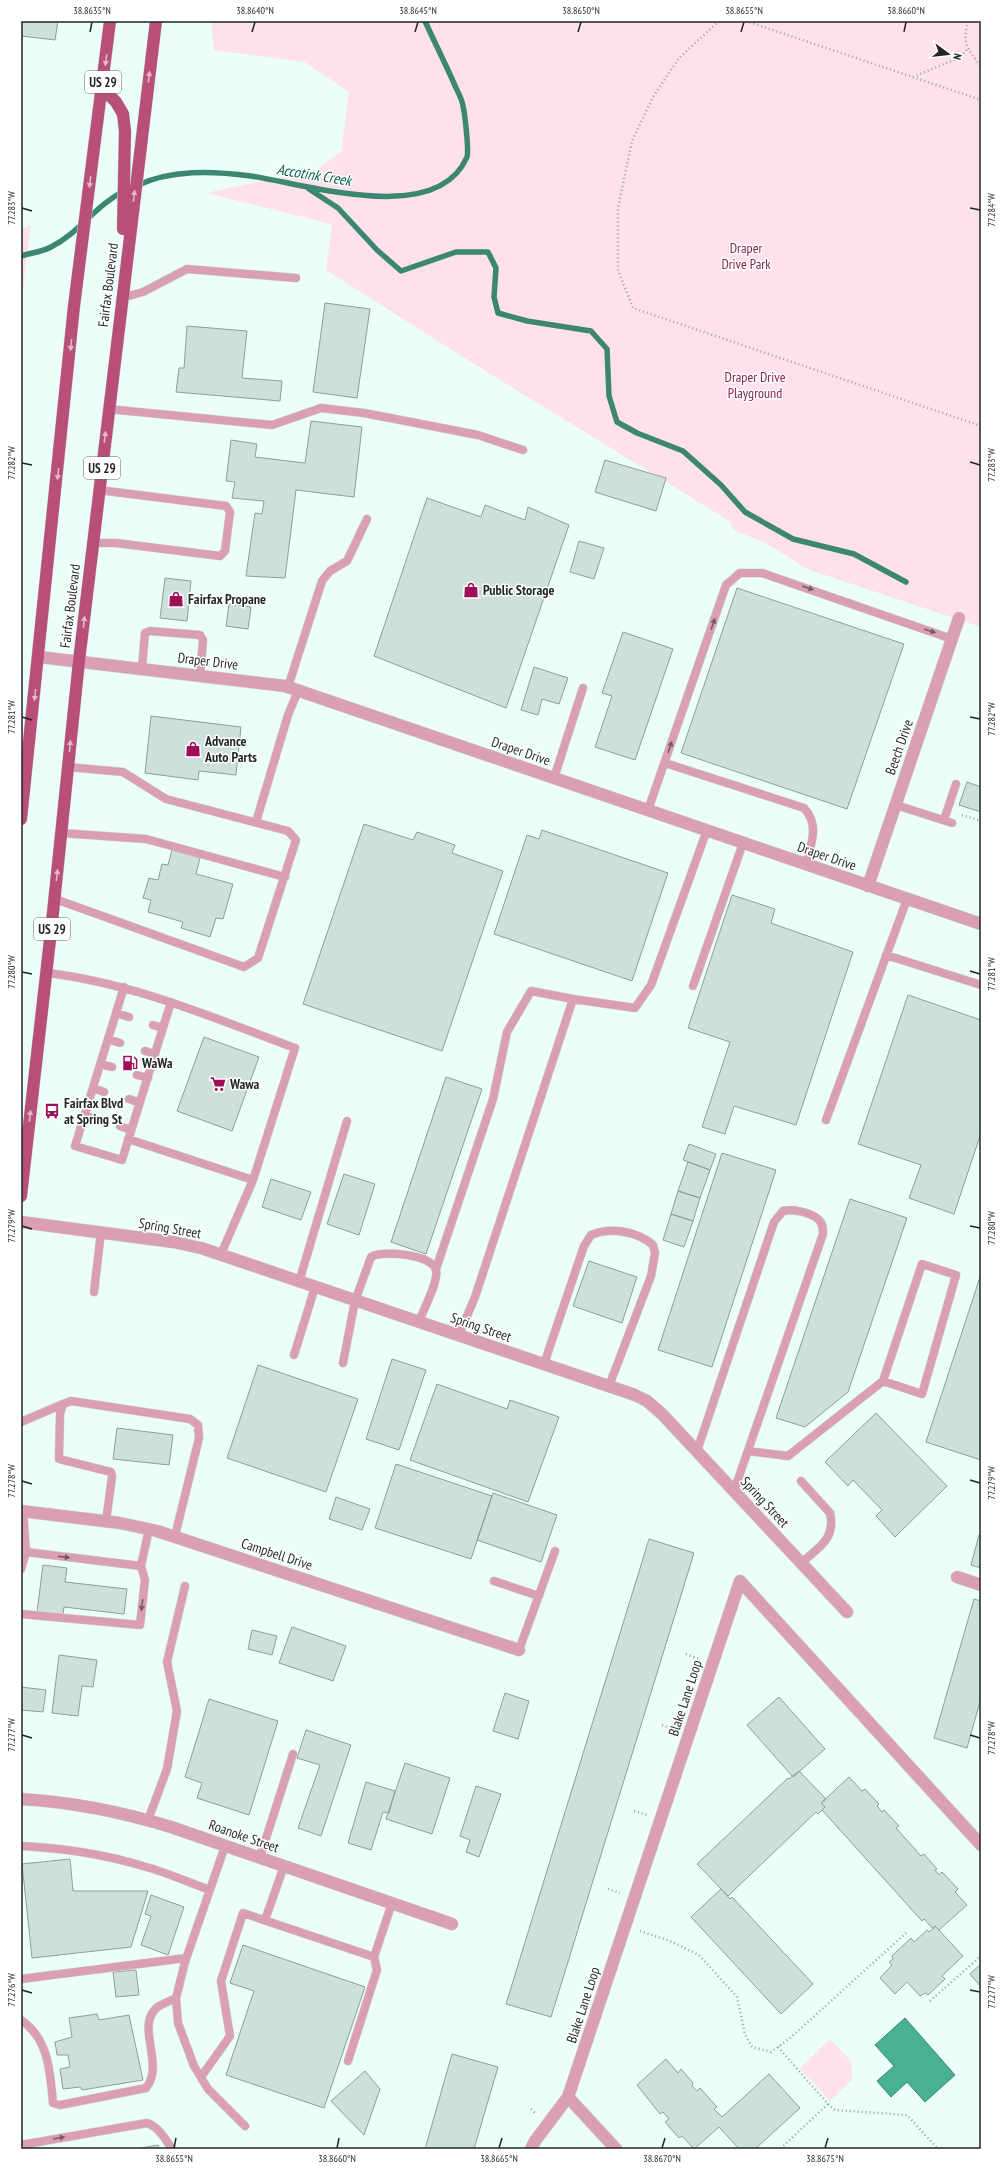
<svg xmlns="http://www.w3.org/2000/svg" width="1002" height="2170" font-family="'PT Sans Narrow',sans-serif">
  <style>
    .green { fill: #ffe1ea }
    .water { fill: #49b193; stroke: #3c8771 }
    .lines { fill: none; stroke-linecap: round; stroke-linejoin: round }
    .stream { stroke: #3c8771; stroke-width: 5.5 }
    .building { fill: #cde0d9; stroke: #8d9f99 }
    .service-casing { stroke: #cadbd5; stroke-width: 9 }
    .minor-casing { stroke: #cadbd5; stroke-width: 13 }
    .tertiary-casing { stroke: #cadbd5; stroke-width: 13 }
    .primary-casing { stroke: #cadbd5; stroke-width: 13 }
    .path { stroke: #95a39e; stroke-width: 2.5; stroke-dasharray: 1 3; stroke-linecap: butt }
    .service { stroke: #da9fb3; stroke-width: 8 }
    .minor { stroke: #da9fb3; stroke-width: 12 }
    .tertiary { stroke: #da9fb3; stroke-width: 12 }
    .primary { stroke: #b74f79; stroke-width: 12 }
    .oneway { fill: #e2b9c9 }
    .oneway2 { fill: #735c64 }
    .ticks { fill: none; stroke: #1f2623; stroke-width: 1.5 }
    .labels { text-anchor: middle; stroke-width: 3; stroke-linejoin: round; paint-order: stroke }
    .shield { fill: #fff; stroke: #626765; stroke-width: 1 }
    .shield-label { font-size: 13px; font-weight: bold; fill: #1f2623 }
    .park-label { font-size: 14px; fill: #84244f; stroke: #fff }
    .street-label { font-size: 14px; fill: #1f2623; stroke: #fff }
    .poi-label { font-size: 14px; font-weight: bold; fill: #1f2623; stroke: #fff; text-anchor: start }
    .water-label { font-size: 15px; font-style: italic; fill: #095f4b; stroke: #fff }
    .neatline { fill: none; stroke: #1f2623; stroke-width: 1.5 }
    .ticks-label { font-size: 10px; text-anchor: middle; fill: #1f2623 }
  </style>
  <rect width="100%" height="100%" fill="#ebfef7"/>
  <!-- green -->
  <path class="green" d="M211,21h770v606l-174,-58 -41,-26 -33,-13 -2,-8 -265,-163 -140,-89 6,-46 -126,-31 112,-24 23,-17 8,-60 -45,-30 -90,-12z
    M31,225l-10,78v-73z
    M830,2039l21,22 1,19 -22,21 -30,-33z"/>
  <!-- water -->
  <path class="water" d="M905,2018l50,57 -30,27 -18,-20 -16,15 -14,-16 17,-15 -19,-21z"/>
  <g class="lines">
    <!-- stream -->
    <path class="stream" d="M136,186c35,-17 77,-15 115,-10 56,8 186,51 216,-19 2,-6 -2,-43 -4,-51 -1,-8 -7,-17 -10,-25 -9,-20 -19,-40 -28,-60
      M309,189l29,19 39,42 24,21 55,-19h32l8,16 -2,29 4,16 29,8 64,10 16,18 2,47 8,26 20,11 46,18 38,34 24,27 48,27 61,15 52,28
      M21,256c9,-3 21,-4 30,-9 28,-14 45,-42 73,-56"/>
  </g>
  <!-- building -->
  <path class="building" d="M21,21h37l-3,19 -34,-4z
    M325,303l45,6 -13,89 -44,-6z
    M187,326l60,5 -5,47 40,3 -2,20 -104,-9 3,-24h5z
    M311,421l51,6 -8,70 -58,-7 -11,88 -39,-2 9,-63 7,1 2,-13 -32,-3 3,-16 -9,-1 5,-41 26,4 -2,13 50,6z
    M605,460l61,18 -10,33 -61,-19z
    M427,498l54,19 4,-12 40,15 3,-13 41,18 -63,183 -132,-52z
    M579,541l25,7 -10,31 -24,-7z
    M165,578l26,3 -4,40 -27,-3z
    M737,588l167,56 -57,165 -166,-56z
    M229,604l22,3 -3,22 -22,-3z
    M623,632l50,17 -38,111 -40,-13 17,-51 -10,-3z
    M534,667l34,11 -9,26 -17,-5 -4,16 -17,-5z
    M151,716l90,11 -5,48 -37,-4 -1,9 -53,-7z
    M967,782l14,5v25l-22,-7z
    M364,824l49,16 4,-8 38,13 -3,8 51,18 -61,180 -139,-47z
    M542,830l126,43 -36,108 -138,-47 33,-99 12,4z
    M172,850l28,8 -4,16 37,10 -10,35 -7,-1 -6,19 -29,-9 2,-6 -35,-10 3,-12 -8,-2 6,-20 9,2 4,-16 6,1z
    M732,895l43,14 -4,14 82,29 -57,173 -62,-19 -9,28 -23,-7 28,-85 -42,-14z
    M908,995l73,25v113l-27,81 -45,-16 12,-33 -63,-21z
    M204,1037l55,20 -27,74 -55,-20z
    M446,1077l36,12 -56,165 -35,-12z
    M689,1144l27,10 -6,16 -27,-10z
    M722,1153l54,17 -64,197 -54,-17z
    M688,1162l22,8 -10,28 -22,-7z
    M344,1174l31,10 -16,51 -32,-11z
    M271,1179l40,13 -10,28 -39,-13z
    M678,1191l22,7 -7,23 -22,-7z
    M850,1199l57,19 -59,174 -43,35 -29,-9z
    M671,1214l22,7 -9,26 -21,-7z
    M589,1261l48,16 -15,46 -49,-17z
    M981,1274v186l-55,-18z
    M392,1359l34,11 -27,80 -33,-11z
    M258,1365l100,34 -32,93 -99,-34z
    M437,1384l70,25 3,-9 49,17 -31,85 -118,-42z
    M876,1413l71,73 -52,51 -19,-21 6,-6 -29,-30 -5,6 -23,-24z
    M117,1428l56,7 -4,30 -56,-6z
    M396,1464l96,32 -21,63 -96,-31z
    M493,1493l64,22 -16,47 -64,-22z
    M336,1497l34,12 -8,21 -33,-11z
    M979,1535l2,1v32l-10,-3z
    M649,1539l45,14 -143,464 -45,-13z
    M43,1565l24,3 -2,14 62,7 -3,25 -60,-7 -1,8 -26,-3z
    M974,1599l7,2v97l-14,50 -33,-10z
    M292,1627l54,19 -13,35 -54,-18z
    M252,1630l25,6 -5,19 -24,-6z
    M59,1655l38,5 -4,27 -11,-1 -4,30 -26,-3z
    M21,1687l25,3 -3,22 -22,-2z
    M505,1693l24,8 -11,38 -25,-8z
    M779,1697l46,52 -32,28 -46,-52z
    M209,1699l69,22 -29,94 -52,-17 5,-15 -17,-6z
    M306,1730l45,15 -30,91 -23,-8 22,-63 -23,-7z
    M405,1763l45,15 -18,56 -46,-15z
    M799,1771l27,28 -5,4 4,4 -7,7 -2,-2 -88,84 -31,-32 91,-86 1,1z
    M849,1777l13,14 3,-2 14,15 -2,2 5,6 2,-2 15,16 -3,2 25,28 3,-2 13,15 -2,1 4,5 3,-3 16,17 -3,3 12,13 -28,25 -4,-4 -2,3 -9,-10 -2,2 -100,-111 3,-3 -4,-4z
    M366,1782l29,9 -6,22 -6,-1 -12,38 -23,-7z
    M476,1786l25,8 -22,63 -13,-5 4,-12 -10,-4z
    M70,1859l3,32h75l-17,56 -99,11 -10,-94z
    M721,1889l9,10 2,-2 81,87 -32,30 -90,-97z
    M151,1895l33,12 -16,48 -27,-10 10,-29 -6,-2z
    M935,1926l28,30 -21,20 3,3 -17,16 -3,-2 -5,3 -13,-14 -12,12 -15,-16 12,-13 -3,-3 4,-3 -1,-3 19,-18 3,4 13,-12 2,2z
    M243,1945l122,42 -41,121 -98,-33 28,-84 -24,-8z
    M981,1964v23l-11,-13z
    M136,1970l3,25 -23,2 -3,-25z
    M97,2014l2,6 30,-5 14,65 -61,10 -2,-3 -17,2 -3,-20 10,-2 -2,-12h-11l-2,-13 17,-5 -3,-19z
    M452,2054l46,13 -24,82h-49z
    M666,2059l12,14 3,-4 12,14 -1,3 5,5 3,-3 17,19 -3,2 8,8 47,-43 31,34 -45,41h-16l-20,-22 -25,22 -12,-13 -3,2 -14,-16 4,-3 -6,-7 -3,2 -23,-29z
    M365,2071l15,18 -16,46 -33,-34z
    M158,2145l1,4h-23z"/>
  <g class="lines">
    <defs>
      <path id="service" d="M121,298l22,-6 44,-23 109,9
        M108,409l164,16 49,-17 43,5 114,22 45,15
        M93,543h23l104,13 5,-5 5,-39 -4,-6 -127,-16
        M142,668l3,-35 5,-2 50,4 3,5 -3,35
        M288,687l34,-106 8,-10 17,-10 20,-42
        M665,763l139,45c16,17 7,36 2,56
        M554,778l29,-90
        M896,805l56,18
        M648,810l78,-225 14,-12h22l190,66
        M944,820l12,-36
        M256,822l32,-107 10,-24
        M61,833l85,6 139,38
        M55,899l189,68 14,-9 38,-118 -8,-9 -122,-32 -43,-27 -55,-5
        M886,955l95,30
        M47,973c86,10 167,45 248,75l-42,132 -32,74
        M693,986l50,-143
        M124,987l-49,159 47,14 49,-158
        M116,1013l13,4
        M153,1025l10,3
        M108,1039l12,4
        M145,1051l10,3
        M100,1064l12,3
        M137,1075l11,3
        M93,1088l11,4
        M129,1099l11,4
        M84,1115l11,4
        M826,1120l81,-221
        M120,1126l11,4
        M128,1139l125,41
        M436,1269l57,-170 14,-67 24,-41 42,8
        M299,1282l48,-161
        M94,1292l7,-60
        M459,1335l16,-38 98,-298 62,9 16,-23 56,-155
        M294,1355l21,-68
        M343,1363l12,-62 16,-44c11,-7 61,-3 65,13 3,11 -13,40 -17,52
        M544,1364l40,-118 7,-11c20,-9 47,-3 62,10l2,8 -4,23 -42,110
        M21,1422l42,-18
        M697,1451l77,-229 9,-11c10,-2 27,1 35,8 5,4 5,10 5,15l-89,257
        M748,1451l40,5 95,-75 39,-117 34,11 -34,119 -39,-13
        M106,1521l6,-44 -1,-5 -52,-13 1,-45 3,-10 8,-3 119,18 8,6 1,13 -24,98
        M26,1552l115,14
        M801,1563c18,-16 35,-24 29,-50l-29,-32
        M21,1569l5,-17 -3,-41
        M494,1581l45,15
        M21,1614l119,11 5,-45 -4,-14 8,-37
        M519,1650l36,-99
        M148,1820l19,-51 10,-58 -10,-49 18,-76
        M21,1846c41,2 82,8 122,20 22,6 45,16 67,24
        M225,1846l-40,116 -9,36 2,25 16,43 14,23 37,37
        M260,1857l33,-103
        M265,1920l19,-54
        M21,1979l165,-21
        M21,2020c28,19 29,52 32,83l7,2 86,-17c20,-24 -13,-64 13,-82 5,-3 11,-5 17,-8
        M348,2061l29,-91 -3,-13 18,-54
        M201,2077l29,-41 -9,-55 22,-68 131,44
        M21,2145l126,-22c12,4 18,16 25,26"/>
      <path id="minor" d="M868,886l91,-268
        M21,1222l152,20 28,6 434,147 12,6 15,13 185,198
        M21,1511l99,12 37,8 362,119
        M957,1577l24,8
        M21,1799c51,3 101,13 150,28l281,97
        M568,2097l48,52
        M531,2149l4,-8 33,-44 172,-516 241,264"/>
      <path id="tertiary" d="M39,657l246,29 696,238"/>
      <path id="primary" d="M102,88l14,14 7,12 2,17 -2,98
        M21,819l53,-513 36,-285
        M21,1196l31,-274 27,-261 77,-640"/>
    </defs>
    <!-- service casing -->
    <use href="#service" class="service-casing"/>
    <!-- minor casing -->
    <use href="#minor" class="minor-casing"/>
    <!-- tertiary casing -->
    <use href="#tertiary" class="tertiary-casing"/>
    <!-- primary casing -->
    <use href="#primary" class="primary-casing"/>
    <!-- path -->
    <path class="path" d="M719,21l-40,37 -26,39 -21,44 -14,67v62l15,38 348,118
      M746,21l235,79
      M968,21c-6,24 -1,26 13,46
      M913,77l48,-20 7,-9
      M980,461l1,-4
      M962,815l19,6
      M686,1654l13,5
      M662,1725l13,5
      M634,1811l13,4
      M608,1889l12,4
      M640,1931l30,10 29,14 38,42 8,37 7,13 19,5 18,-13 118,-107
      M930,2001l51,-45
      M778,2047l50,57 -48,45
      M828,2104l7,6 72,5 31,34
      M531,2109l5,5"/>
    <!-- service -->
    <use href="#service" class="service"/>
    <!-- minor -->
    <use href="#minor" class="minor"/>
    <!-- tertiary -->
    <use href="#tertiary" class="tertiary"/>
    <!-- primary -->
    <use href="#primary" class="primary"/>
  </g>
  <!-- one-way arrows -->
  <defs><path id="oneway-solid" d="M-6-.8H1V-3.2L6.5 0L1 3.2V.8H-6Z"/></defs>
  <g class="oneway">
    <use href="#oneway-solid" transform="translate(106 60) rotate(97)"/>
    <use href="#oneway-solid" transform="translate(149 77) rotate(-83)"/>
    <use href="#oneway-solid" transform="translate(90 182) rotate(97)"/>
    <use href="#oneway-solid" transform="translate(134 196) rotate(-83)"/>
    <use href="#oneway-solid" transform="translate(71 345) rotate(96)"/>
    <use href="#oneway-solid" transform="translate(105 437) rotate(-83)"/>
    <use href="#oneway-solid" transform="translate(58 474) rotate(96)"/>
    <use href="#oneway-solid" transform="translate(84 622) rotate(-83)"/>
    <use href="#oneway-solid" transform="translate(35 695) rotate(96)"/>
    <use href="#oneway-solid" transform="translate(70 746) rotate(-84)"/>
    <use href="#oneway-solid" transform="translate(57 875) rotate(-84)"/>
    <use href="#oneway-solid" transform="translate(30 1116) rotate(-83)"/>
  </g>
  <g class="oneway2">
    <use href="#oneway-solid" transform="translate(808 588) rotate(19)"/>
    <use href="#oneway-solid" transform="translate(713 624) rotate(-71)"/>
    <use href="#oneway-solid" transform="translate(930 631) rotate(19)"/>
    <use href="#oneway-solid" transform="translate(670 747) rotate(-71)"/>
    <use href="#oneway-solid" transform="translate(64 1557) rotate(7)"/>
    <use href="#oneway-solid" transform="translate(142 1605) rotate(97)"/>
    <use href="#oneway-solid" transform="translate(59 2138) rotate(-10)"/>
  </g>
  <!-- ticks -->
  <path class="ticks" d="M90,32l2,-10M252,32l3,-10M415,32l3,-10M578,32l3,-10M741,32l3,-10M904,32l2,-10M22,208l10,3M970,208l10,2M970,462l10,3M22,463l10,2M22,717l10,3M970,717l10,2M970,971l10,3M22,972l10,2M22,1226l10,3M970,1226l10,2M970,1480l10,3M22,1481l10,3M22,1735l10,3M970,1735l10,3M22,1990l10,3M970,1990l10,2M174,2148l2,-10M337,2148l2,-10M499,2148l3,-10M662,2148l3,-10M825,2148l3,-10"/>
  <!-- icons -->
  <defs>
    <symbol id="shop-bare" viewBox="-9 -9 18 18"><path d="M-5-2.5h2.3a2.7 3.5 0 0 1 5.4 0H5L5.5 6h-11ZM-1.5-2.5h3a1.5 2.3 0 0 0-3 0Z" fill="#9e0e59" stroke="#fff" stroke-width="2.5" paint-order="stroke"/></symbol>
    <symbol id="fuel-bare" viewBox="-9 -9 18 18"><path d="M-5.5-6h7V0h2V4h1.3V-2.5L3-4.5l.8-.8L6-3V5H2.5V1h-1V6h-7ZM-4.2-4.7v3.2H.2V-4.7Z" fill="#9e0e59" stroke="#fff" stroke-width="2.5" paint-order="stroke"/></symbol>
    <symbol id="supermarket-bare" viewBox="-9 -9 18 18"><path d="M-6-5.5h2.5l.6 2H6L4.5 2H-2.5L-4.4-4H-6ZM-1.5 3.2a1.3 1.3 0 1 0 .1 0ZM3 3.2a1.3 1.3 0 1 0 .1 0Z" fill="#9e0e59" stroke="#fff" stroke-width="2.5" paint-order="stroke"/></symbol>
    <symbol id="bus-bare" viewBox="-9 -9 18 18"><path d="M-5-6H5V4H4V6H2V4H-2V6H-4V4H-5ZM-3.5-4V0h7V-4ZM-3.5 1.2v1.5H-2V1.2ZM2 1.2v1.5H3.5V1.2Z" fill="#9e0e59" stroke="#fff" stroke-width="2.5" paint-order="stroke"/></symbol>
  </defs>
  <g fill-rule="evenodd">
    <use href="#shop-bare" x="460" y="579" width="22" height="22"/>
    <use href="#shop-bare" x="165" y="588" width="22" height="22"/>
    <use href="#shop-bare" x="182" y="738" width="22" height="22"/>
    <use href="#fuel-bare" x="119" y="1052" width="22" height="22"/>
    <use href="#supermarket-bare" x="207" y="1073" width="22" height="22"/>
    <use href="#bus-bare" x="41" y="1100" width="22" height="22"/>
  </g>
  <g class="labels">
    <!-- shield labels -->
    <g class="shield">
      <rect x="85" y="71" width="36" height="22" rx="3"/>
      <rect x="84" y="457" width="36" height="22" rx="3"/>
      <rect x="34" y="918" width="36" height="22" rx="3"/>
    </g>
    <g class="shield-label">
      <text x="103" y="87">US 29</text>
      <text x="102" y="473">US 29</text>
      <text x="52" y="934">US 29</text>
    </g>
    <!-- park labels -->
    <g class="park-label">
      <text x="746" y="253">Draper<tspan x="746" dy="16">Drive Park</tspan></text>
      <text x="755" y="382">Draper Drive<tspan x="755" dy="16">Playground</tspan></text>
    </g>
    <!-- street labels -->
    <g class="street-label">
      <text transform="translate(108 285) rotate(-83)" y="5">Fairfax Boulevard</text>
      <text transform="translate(70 606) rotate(-83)" y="5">Fairfax Boulevard</text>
      <text transform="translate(208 661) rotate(7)" y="5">Draper Drive</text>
      <text transform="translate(899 747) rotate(-71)" y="5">Beech Drive</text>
      <text transform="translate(521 751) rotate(19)" y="5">Draper Drive</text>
      <text transform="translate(827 856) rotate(19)" y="5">Draper Drive</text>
      <text transform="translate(170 1228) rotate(10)" y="5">Spring Street</text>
      <text transform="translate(481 1327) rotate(19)" y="5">Spring Street</text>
      <text transform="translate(765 1502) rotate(47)" y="5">Spring Street</text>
      <text transform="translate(277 1554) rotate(18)" y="5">Campbell Drive</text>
      <text transform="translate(685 1698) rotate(-72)" y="5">Blake Lane Loop</text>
      <text transform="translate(244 1836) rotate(19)" y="5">Roanoke Street</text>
      <text transform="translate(583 2005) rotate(-72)" y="5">Blake Lane Loop</text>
    </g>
    <!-- poi labels -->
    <g class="poi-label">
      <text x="483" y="595">Public Storage</text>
      <text x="188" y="604">Fairfax Propane</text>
      <text x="205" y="746">Advance<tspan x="205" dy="16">Auto Parts</tspan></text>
      <text x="142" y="1068">WaWa</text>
      <text x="230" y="1089">Wawa</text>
      <text x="64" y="1108">Fairfax Blvd<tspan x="64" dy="16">at Spring St</tspan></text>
    </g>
    <!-- water labels -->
    <g class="water-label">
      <text transform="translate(314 175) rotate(9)" y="5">Accotink Creek</text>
    </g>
  </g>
  <!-- border -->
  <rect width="1002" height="2170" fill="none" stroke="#ffffff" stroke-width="44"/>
  <!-- north arrow -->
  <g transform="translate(948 54) rotate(105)" stroke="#ffffff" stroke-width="3" paint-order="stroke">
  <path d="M0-3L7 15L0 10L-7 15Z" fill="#1f2623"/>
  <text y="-6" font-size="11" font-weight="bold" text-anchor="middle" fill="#1f2623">N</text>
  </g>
  <rect x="22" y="22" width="958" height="2126" class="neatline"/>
  <g class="ticks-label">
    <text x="92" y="14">38.8635°N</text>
    <text x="255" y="14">38.8640°N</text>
    <text x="418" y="14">38.8645°N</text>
    <text x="581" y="14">38.8650°N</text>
    <text x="744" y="14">38.8655°N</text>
    <text x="906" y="14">38.8660°N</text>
    <text transform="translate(11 208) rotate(-90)" y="4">77.283°W</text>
    <text transform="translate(991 210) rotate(-90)" y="4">77.284°W</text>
    <text transform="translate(11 463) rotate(-90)" y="4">77.282°W</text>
    <text transform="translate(991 465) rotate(-90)" y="4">77.283°W</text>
    <text transform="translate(11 717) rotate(-90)" y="4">77.281°W</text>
    <text transform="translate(991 719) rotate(-90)" y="4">77.282°W</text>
    <text transform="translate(11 972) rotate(-90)" y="4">77.280°W</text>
    <text transform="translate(991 974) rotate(-90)" y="4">77.281°W</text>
    <text transform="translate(11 1226) rotate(-90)" y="4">77.279°W</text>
    <text transform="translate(991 1228) rotate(-90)" y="4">77.280°W</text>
    <text transform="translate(11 1481) rotate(-90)" y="4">77.278°W</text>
    <text transform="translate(991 1483) rotate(-90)" y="4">77.279°W</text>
    <text transform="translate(11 1735) rotate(-90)" y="4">77.277°W</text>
    <text transform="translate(991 1738) rotate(-90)" y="4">77.278°W</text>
    <text transform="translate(11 1990) rotate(-90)" y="4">77.276°W</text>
    <text transform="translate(991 1992) rotate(-90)" y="4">77.277°W</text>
    <text x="174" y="2162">38.8655°N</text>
    <text x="337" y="2162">38.8660°N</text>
    <text x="499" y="2162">38.8665°N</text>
    <text x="662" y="2162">38.8670°N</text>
    <text x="825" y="2162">38.8675°N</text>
  </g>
</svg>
